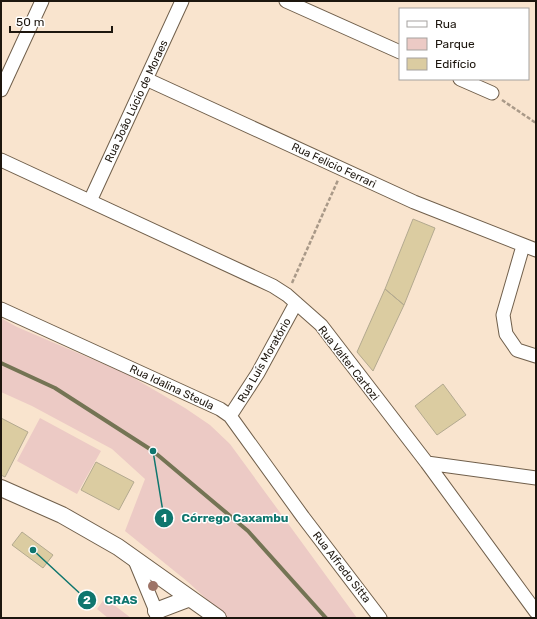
<svg xmlns="http://www.w3.org/2000/svg" width="537" height="619" font-family="Rubik,sans-serif">
  <style>
    .green { fill: #eccac5 }
    .lines { fill: none; stroke-linecap: round; stroke-linejoin: round }
    .stream { stroke: #747454; stroke-width: 4 }
    .building { fill: #dbcca1; stroke: #b3a98f }
    .minor-casing { stroke: #705f4b; stroke-width: 15 }
    .tertiary-casing { stroke: #705f4b; stroke-width: 18 }
    .path { stroke: #a99988; stroke-width: 2.5; stroke-dasharray: 4 2; stroke-linecap: butt }
    .minor { stroke: #fff; stroke-width: 13 }
    .tertiary { stroke: #fff; stroke-width: 16 }
    .tree { fill: #9d7366 }
    .labels { text-anchor: middle; stroke-width: 3; stroke-linejoin: round; paint-order: stroke }
    .street-label { font-size: 11px; fill: #1d160e; stroke: #fff }
    .leader { fill: none; stroke: #0f766e; stroke-width: 1.5 }
    .callout-dot { fill: #0f766e; stroke: #fff; stroke-width: 1.5 }
    .mark-label { font-size: 12px; text-anchor: middle; font-weight: bold; fill: #fff }
    .callout-label { font-size: 12px; text-anchor: middle; font-weight: bold; fill: #0f766e; stroke: #fff; stroke-width: 3; stroke-linejoin: round; paint-order: stroke }
  </style>
  <rect width="100%" height="100%" fill="#f9e4ce"/>
  <!-- green -->
  <path class="green" d="M1,318l16,9 110,47 58,34 25,17 20,19 127,174h-130l-39,-36 -63,-51 20,-52 -33,-30 -80,-43 -31,-14z
    M40,418l61,33 -24,43 -60,-33z
    M105,598l26,20h-23l-11,-9z"/>
  <g class="lines">
    <!-- stream -->
    <path class="stream" d="M1,363l54,25 98,63 95,80 78,87"/>
  </g>
  <!-- building -->
  <path class="building" d="M413,219l22,9 -31,77 -19,-16z
    M385,289l19,16 -31,66 -16,-19z
    M443,384l23,31 -29,20 -22,-29z
    M1,418l27,14 -23,45 -4,-2z
    M96,462l38,20 -15,28 -38,-20z
    M22,532l31,23 -10,13 -31,-23z"/>
  <g class="lines">
    <defs>
      <path id="minor" d="M286,1l114,51
        M146,79l268,123 122,48
        M460,79l32,14
        M1,90l41,-89
        M1,160l272,126 14,9 34,30 106,138 109,149
        M90,201l92,-200
        M523,246l-20,69 3,19 11,16 19,6
        M1,309l219,100 10,7 73,101 77,101
        M230,416l28,-43 38,-70
        M427,463l109,15
        M134,558l22,53 1,7"/>
      <path id="tertiary" d="M1,488l61,27 56,32 100,71
        M156,611l34,-13"/>
    </defs>
    <!-- minor casing -->
    <use href="#minor" class="minor-casing"/>
    <!-- tertiary casing -->
    <use href="#tertiary" class="tertiary-casing"/>
    <!-- path -->
    <path class="path" d="M502,100l34,23
      M292,283l46,-103"/>
    <!-- minor -->
    <use href="#minor" class="minor"/>
    <!-- tertiary -->
    <use href="#tertiary" class="tertiary"/>
  </g>
  <!-- trees -->
  <circle class="tree" cx="153" cy="586" r="5"/>
  <g class="labels">
    <!-- street labels -->
    <g class="street-label">
      <text transform="translate(136 101) rotate(-65)" y="4">Rua João Lúcio de Moraes</text>
      <text transform="translate(334 165) rotate(25)" y="4">Rua Felicio Ferrari</text>
      <text transform="translate(264 360) rotate(-60)" y="4">Rua Luís Moratório</text>
      <text transform="translate(349 363) rotate(52)" y="4">Rua Valter Cartozi</text>
      <text transform="translate(172 387) rotate(25)" y="4">Rua Idalina Steula</text>
      <text transform="translate(342 567) rotate(52)" y="4">Rua Alfredo Sitta</text>
    </g>
  </g>
  <!-- callouts -->
  <path class="leader" d="M153 451L164 518M33 550L87 600"/>
  <g class="callout-dot">
    <circle cx="153" cy="451" r="4"/>
    <circle cx="33" cy="550" r="4"/>
    <circle cx="164" cy="518" r="10"/>
    <circle cx="87" cy="600" r="10"/>
  </g>
  <g class="mark-label">
    <text x="164" y="522">1</text>
    <text x="87" y="604">2</text>
  </g>
  <g class="callout-label">
    <text x="235" y="522">Córrego Caxambu</text>
    <text x="121" y="604">CRAS</text>
  </g>
  <!-- border -->
  <rect width="537" height="619" fill="none" stroke="#1d160e" stroke-width="4"/>
  <!-- legend -->
  <rect x="399" y="8" width="130" height="72" fill="#ffffff" stroke="#a5a29f"/>
  <rect x="407" y="21" width="20" height="6" fill="#ffffff" stroke="#a5a29f"/>
  <text x="435" y="28" font-size="12" fill="#1d160e">Rua</text>
  <rect x="407" y="38" width="20" height="12" fill="#eccac5" stroke="#a5a29f"/>
  <text x="435" y="48" font-size="12" fill="#1d160e">Parque</text>
  <rect x="407" y="58" width="20" height="12" fill="#dbcca1" stroke="#a5a29f"/>
  <text x="435" y="68" font-size="12" fill="#1d160e">Edifício</text>
  <!-- scale -->
  <path d="M10 26v6h102v-6" fill="none" stroke="#1d160e" stroke-width="2"/>
  <text x="16" y="26" font-size="12" fill="#1d160e" stroke="#ffffff" stroke-width="3" paint-order="stroke">50 m</text>
</svg>
